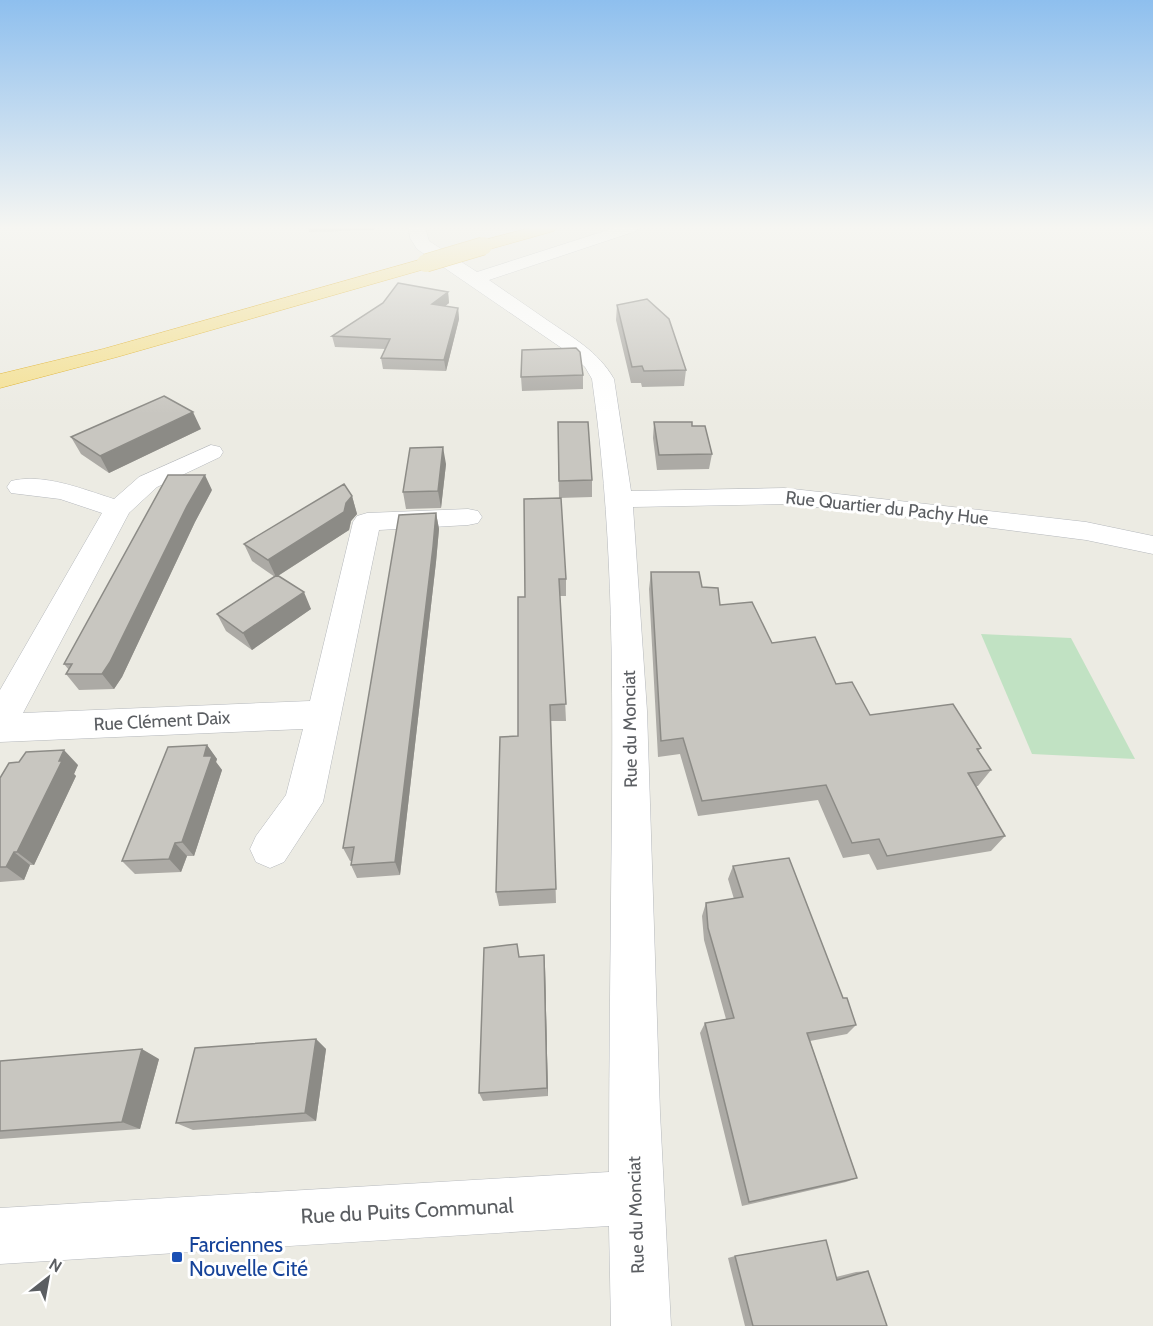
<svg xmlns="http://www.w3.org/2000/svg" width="1153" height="1326" font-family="Cabin,sans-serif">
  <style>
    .green { fill: #c1e2c3 }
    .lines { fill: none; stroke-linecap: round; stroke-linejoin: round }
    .street-casing { stroke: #b5b8bc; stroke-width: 1 }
    .highway-casing { stroke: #dca813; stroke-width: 1 }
    .street { fill: #fff; fill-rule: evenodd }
    .highway { fill: #f4e092; fill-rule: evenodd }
    .highway-bridge-casing { stroke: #dca813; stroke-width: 19; stroke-linecap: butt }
    .highway-bridge { stroke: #f4e092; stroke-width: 18 }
    .wall { fill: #acaaa5 }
    .shaded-wall { fill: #8c8b86 }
    .building { fill: #c8c6c0; stroke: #8c8b86; stroke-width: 1.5 }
    .transit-dot { fill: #1a4fb4; stroke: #fff; stroke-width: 2 }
    .labels { text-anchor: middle; stroke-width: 6; stroke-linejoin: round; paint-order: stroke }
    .street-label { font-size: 18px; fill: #5b5e62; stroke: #fff }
    .near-street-label { font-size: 21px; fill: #5b5e62; stroke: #fff }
    .near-transit-label { font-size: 21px; fill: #164399; stroke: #fff; text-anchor: start }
  </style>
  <rect width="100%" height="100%" fill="#ecebe3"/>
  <!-- green -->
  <path class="green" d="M981,634l90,4 64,121 -103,-5z"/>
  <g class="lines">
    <defs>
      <path id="street" d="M409,228h16l4,13 48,31 137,-44h24l-2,3 -147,49c19,13 39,27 58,40 26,18 51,31 67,59l17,112 153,-3 302,34 67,14v18l-67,-14 -226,-29 -76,-7 -151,3 14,204 13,402 11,213h-60l-2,-100 -609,38v-56l609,-36c0,-125 2,-249 3,-373 1,-141 0,-281 -20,-420l-7,-12 -16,-14 -152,-104 -7,-11z
        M211,445l9,2 3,5 -3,5 -63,30 -28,26 -106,200 287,-12 43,-179 4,-6 10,-3 101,-4 10,2 4,6 -4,6 -10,2 -89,5 -56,272 -39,60 -14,6 -14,-6 -6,-13 6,-13 30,-41 17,-66 -303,13v-52l102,-177 -42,-14 -49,-6 -4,-6 4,-6c33,-8 71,8 103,18l25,-22z"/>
      <path id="highway" d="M530,228h26l-2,3 -71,20 -8,-5 2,-4z
        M426,258l6,1 3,4 -3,4 -315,90 -117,31v-14l103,-25z"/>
    </defs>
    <!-- street casing -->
    <use href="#street" class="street-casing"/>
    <!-- highway casing -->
    <use href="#highway" class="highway-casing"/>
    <!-- street -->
    <use href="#street" class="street"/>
    <!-- highway -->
    <use href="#highway" class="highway"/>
    <defs>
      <path id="highway-bridge" d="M426,263l57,-17"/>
    </defs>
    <!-- highway-bridge casing -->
    <use href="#highway-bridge" class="highway-bridge-casing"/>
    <!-- highway-bridge -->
    <use href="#highway-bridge" class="highway-bridge"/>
  </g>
  <!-- wall -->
  <path class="wall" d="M308,228h66v2l-65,2z
    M448,292l1,11 -4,3 13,2 1,11 -13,52 -63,-2 -2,-11 4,-9 -50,-2 -3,-11z
    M617,305l69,65 -2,16 -42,1 -1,-4h-10l-15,-63z
    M583,375v14l-61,2 -1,-14z
    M558,422l34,58v17l-33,1z
    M654,422l38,4 20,28 -3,15 -52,1 -4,-32z
    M201,429l-92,44 -28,-19 -10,-17z
    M446,464l-5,44 -35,1 -3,-17z
    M212,490l-17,32 -73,155 -8,12 -35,1 -13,-16 3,-4 -5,-6z
    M352,496l5,18 -6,7 -2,9 -71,46 33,33 -59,41 -26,-19 -9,-17 58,-37 -23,-16 -8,-17z
    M524,499l42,80v17h-6l6,125h-15l5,182 -57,3 -3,-14 22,-156 7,-139z
    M436,513l3,16 -3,33 -36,313 -43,3 -6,-13v-4h-1l-7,-13z
    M651,572l51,15 18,18 52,38 64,41 34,31 111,33 -3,3 13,19 -13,16h-2l29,50 -14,15 -114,19 -8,-16 -26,4 -25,-58 -120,16 -18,-62 -22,3 -9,-168z
    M207,745l10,14 -1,3 6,8 -28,86h-7l-6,16 -46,2 -13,-13z
    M19,762l59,3 -4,9 2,2 -42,89h-4l-6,15 -24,2v-104z
    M733,866l110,132 13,27 -9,9 -37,7 47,137 -11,4 -104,24 -42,-173 5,-10 21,-4 -22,-79 -2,-24 4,-13 28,-4 -6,-20z
    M544,955l1,12 3,129 -65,5 -4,-8 40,-136z
    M316,1039l10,10 -10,72 -123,9 -17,-7z
    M159,1059l-19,70 -140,10v-78z
    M735,1256l101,21 20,-5 12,-1 19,55h-142l-17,-68z"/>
  <!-- shaded-wall -->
  <path class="shaded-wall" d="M448,292l1,11 -15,12 -2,-11z
    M458,308l1,11 -13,52 -2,-11z
    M193,412l8,17 -92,44 -9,-17z
    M443,447l3,17 -5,44 -3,-17z
    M205,475l7,15 -17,32 -73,155 -8,12 -12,-15 85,-168z
    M352,496l5,18 -6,7 -2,9 -73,47 -8,-17 78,-57z
    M436,513l3,16 -3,33 -36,313 -5,-13z
    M304,592l7,17 -59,41 -9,-17z
    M207,745l10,14 -1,3 6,8 -28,86 -12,-14z
    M64,750l14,15 -4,9 2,2 -42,89 -17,-13z
    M175,843l12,13 -6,16 -12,-13z
    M14,852l16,13 -6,15 -18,-13z
    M544,955l1,12 3,129 -1,-8z
    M316,1039l10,10 -10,72 -11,-8z
    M142,1049l17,10 -19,70 -18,-7z"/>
  <!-- building -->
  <path class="building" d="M398,283l50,9 -16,12 26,4 -14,52 -63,-2 9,-19 -58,-3 51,-33z
    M647,299l22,20 17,51 -42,1 -2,-5 -10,1 -15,-62z
    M576,348l4,4 3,23 -62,2 1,-27z
    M164,396l29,16 -93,44 -29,-19z
    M558,422h30l4,58 -33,1z
    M654,422h38v4h13l7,28 -53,1z
    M443,447l-5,44 -35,1 7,-44z
    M168,475h37l-18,31 -77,156 -8,12h-36l6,-10h-8z
    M344,484l8,12 -6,7 -2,9 -76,48 -24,-16z
    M561,498l5,81h-7l7,125 -16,1 6,184 -60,3 4,-155 18,-1v-139h7l-1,-98z
    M436,513l-3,34 -38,315 -44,3 3,-18 -11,1 56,-333z
    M651,572h48l3,15 16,1 2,17 32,-3 20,41 43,-6 21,47 16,-2 18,33 83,-11 28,44 -4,1 14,21 -23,3 37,63 -118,20 -8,-17 -27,4 -26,-58 -124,16 -19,-63 -22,3z
    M277,575l27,17 -61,41 -26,-19z
    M207,745l-3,11h8l-30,86 -7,1 -6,16 -47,2 46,-114z
    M64,750l-5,11h3l-45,91h-3l-8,15h-6v-89l9,-15 10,-1 7,-10z
    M789,858l54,140h4l9,27 -49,8 50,145 -108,24 -44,-179 29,-5 -26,-90 -2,-25 37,-6 -10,-31z
    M517,944l2,13 25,-2 3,133 -68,5 5,-145z
    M316,1039l-11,74 -129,10 19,-75z
    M142,1049l-20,73 -122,9v-70z
    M826,1240l11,40 31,-9 19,55h-134l-18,-70z"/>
  <!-- sky -->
  <linearGradient id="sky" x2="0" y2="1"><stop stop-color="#8ebfee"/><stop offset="0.55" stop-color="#f6f6f2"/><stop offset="1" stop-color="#f6f6f2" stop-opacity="0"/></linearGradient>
  <rect width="1153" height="414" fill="url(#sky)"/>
  <!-- markers -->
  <rect class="transit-dot" x="171" y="1251" width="12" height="12" rx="3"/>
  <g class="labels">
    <!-- street labels -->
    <g class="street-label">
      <text transform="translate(887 508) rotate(6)" y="6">Rue Quartier du Pachy Hue</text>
      <text transform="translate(162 721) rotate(-3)" y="6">Rue Clément Daix</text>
      <text transform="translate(630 729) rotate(-91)" y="6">Rue du Monciat</text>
      <text transform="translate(636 1215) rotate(-92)" y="6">Rue du Monciat</text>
    </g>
    <!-- near-street labels -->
    <g class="near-street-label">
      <text transform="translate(407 1211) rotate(-3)" y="7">Rue du Puits Communal</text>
    </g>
    <!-- near-transit labels -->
    <g class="near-transit-label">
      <text x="189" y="1252">Farciennes<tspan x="189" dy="24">Nouvelle Cité</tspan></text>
    </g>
  </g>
  <!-- north arrow -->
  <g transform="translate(48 1278) rotate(31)" stroke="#ffffff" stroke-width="4.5" paint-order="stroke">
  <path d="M0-4.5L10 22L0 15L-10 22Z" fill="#5b5e62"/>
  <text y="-9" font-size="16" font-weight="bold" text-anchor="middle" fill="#5b5e62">N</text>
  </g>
</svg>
